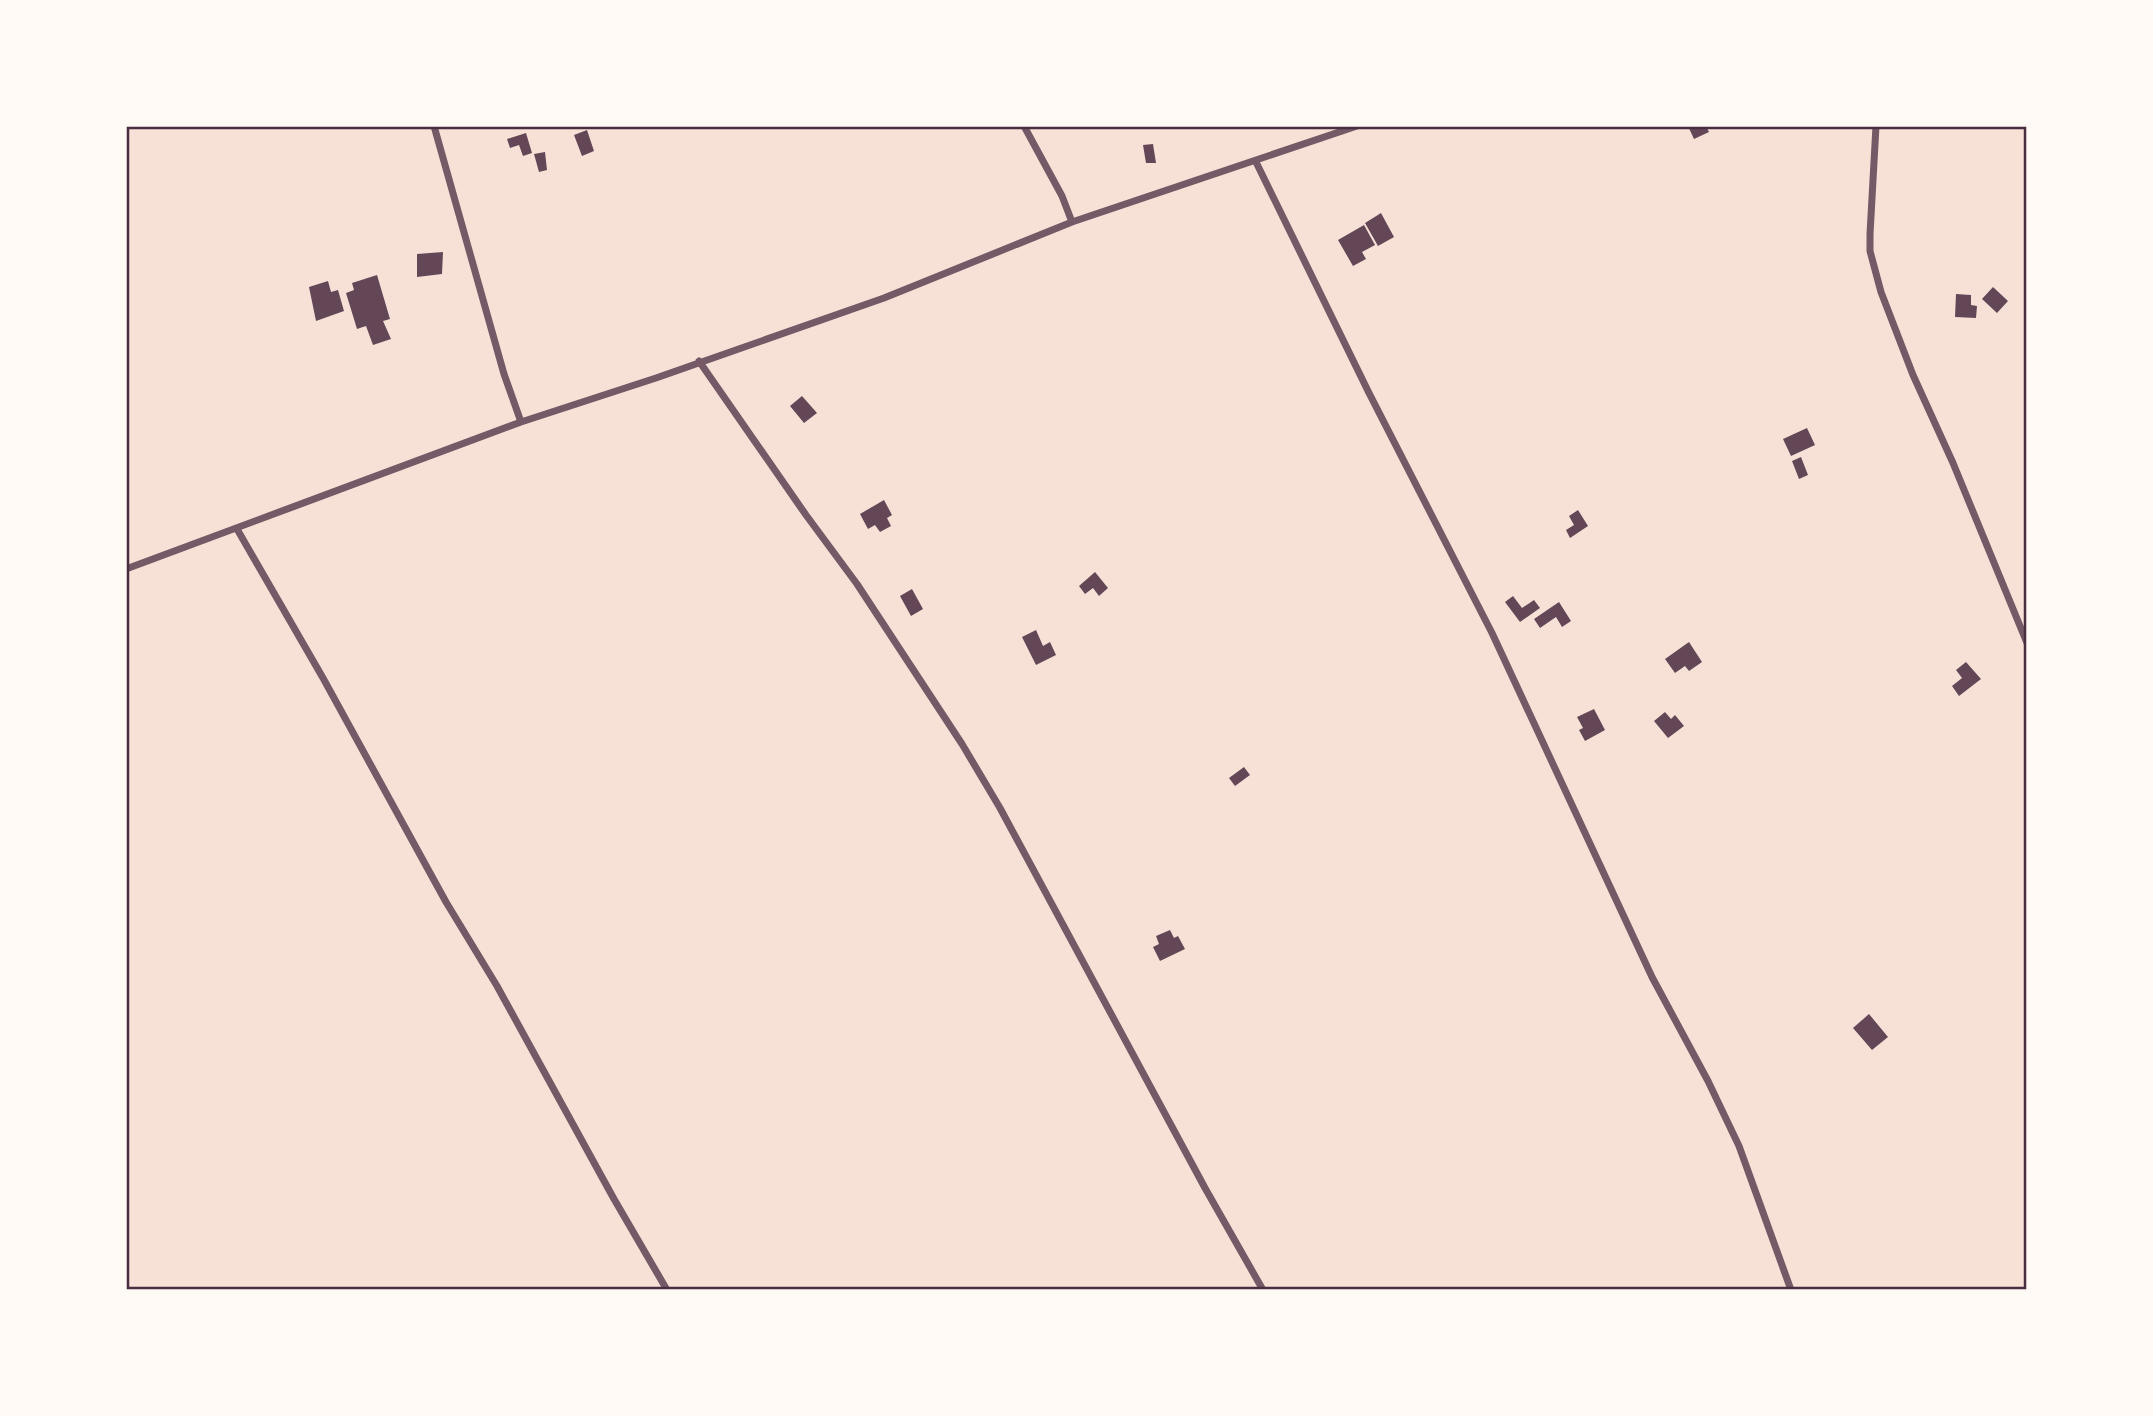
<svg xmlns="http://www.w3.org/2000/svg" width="2153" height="1416" font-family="'DM Sans',sans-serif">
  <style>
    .building { fill: #644757 }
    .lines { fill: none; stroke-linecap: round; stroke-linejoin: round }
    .minor { stroke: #755966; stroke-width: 7 }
    .neatline { fill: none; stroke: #4a2c40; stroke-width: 2.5 }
  </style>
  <rect width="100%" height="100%" fill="#f7e1d7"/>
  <!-- building -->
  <path class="building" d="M1688,126h18l3,6 -15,7z
    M587,130l7,21 -12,5 -8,-21z
    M526,133l6,20 -9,3 -4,-11 -9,3 -3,-9z
    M1153,144l3,19h-10l-3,-18z
    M545,152l2,18 -8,2 -5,-18z
    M1381,213l13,24 -16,9 -13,-23z
    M1364,225l11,20 -13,7 4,7 -13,7 -15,-26z
    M443,252l-1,22 -25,3v-23z
    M377,275l13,44 -7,2 8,18 -18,6 -7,-19 -9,3 -11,-36 8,-3 -2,-7z
    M328,281l3,11 7,-2 6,21 -28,10 -7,-34z
    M1993,287l15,14 -11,12 -15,-14z
    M1956,294l15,1v10l6,1 -1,12 -21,-1z
    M802,396l15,17 -13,10 -14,-17z
    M1807,428l8,17 -24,11 -8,-17z
    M1801,457l7,18 -9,4 -7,-18z
    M884,500l8,15 -5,3 4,8 -11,6 -5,-7 -7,4 -8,-15z
    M1578,510l10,16 -18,12 -4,-8 8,-5 -5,-9z
    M1095,572l13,16 -9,8 -6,-8 -8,6 -6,-8z
    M912,589l11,20 -12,7 -11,-20z
    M1513,596l9,12 12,-8 6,8 -20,14 -15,-20z
    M1559,602l12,19 -9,6 -6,-10 -16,11 -6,-9z
    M1036,630l7,16 7,-4 6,13 -20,10 -14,-28z
    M1689,642l13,20 -13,9 -4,-5 -10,7 -10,-14z
    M1966,662l15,17 -22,17 -7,-10 10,-8 -6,-8z
    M1594,709l11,21 -20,11 -6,-11 4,-2 -6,-11z
    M1665,712l6,7 4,-4 9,11 -16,12 -14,-17z
    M1244,767l6,8 -15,11 -6,-8z
    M1170,930l4,8 4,-2 7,13 -25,12 -7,-14 6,-3 -3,-8z
    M1869,1014l19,23 -16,13 -19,-22z"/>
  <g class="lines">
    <!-- minor -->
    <path class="minor" d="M434,126l70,248 17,48
      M1024,126l38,70 10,26
      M1876,126l-6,108v17l11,41 32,83 40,88 74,180
      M1256,162l113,231 123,240 160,344 56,104 31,65 52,144
      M699,361l107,154 51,69 105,160 38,64 205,380 58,102
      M237,529l86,149 123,224 51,84 117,213 53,91
      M126,569l395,-147 135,-44 228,-80 188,-76 285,-96"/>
  </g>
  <!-- border -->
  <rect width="2153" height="1416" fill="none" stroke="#fffaf5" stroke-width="256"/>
  <rect x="128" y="128" width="1897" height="1160" class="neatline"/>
</svg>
